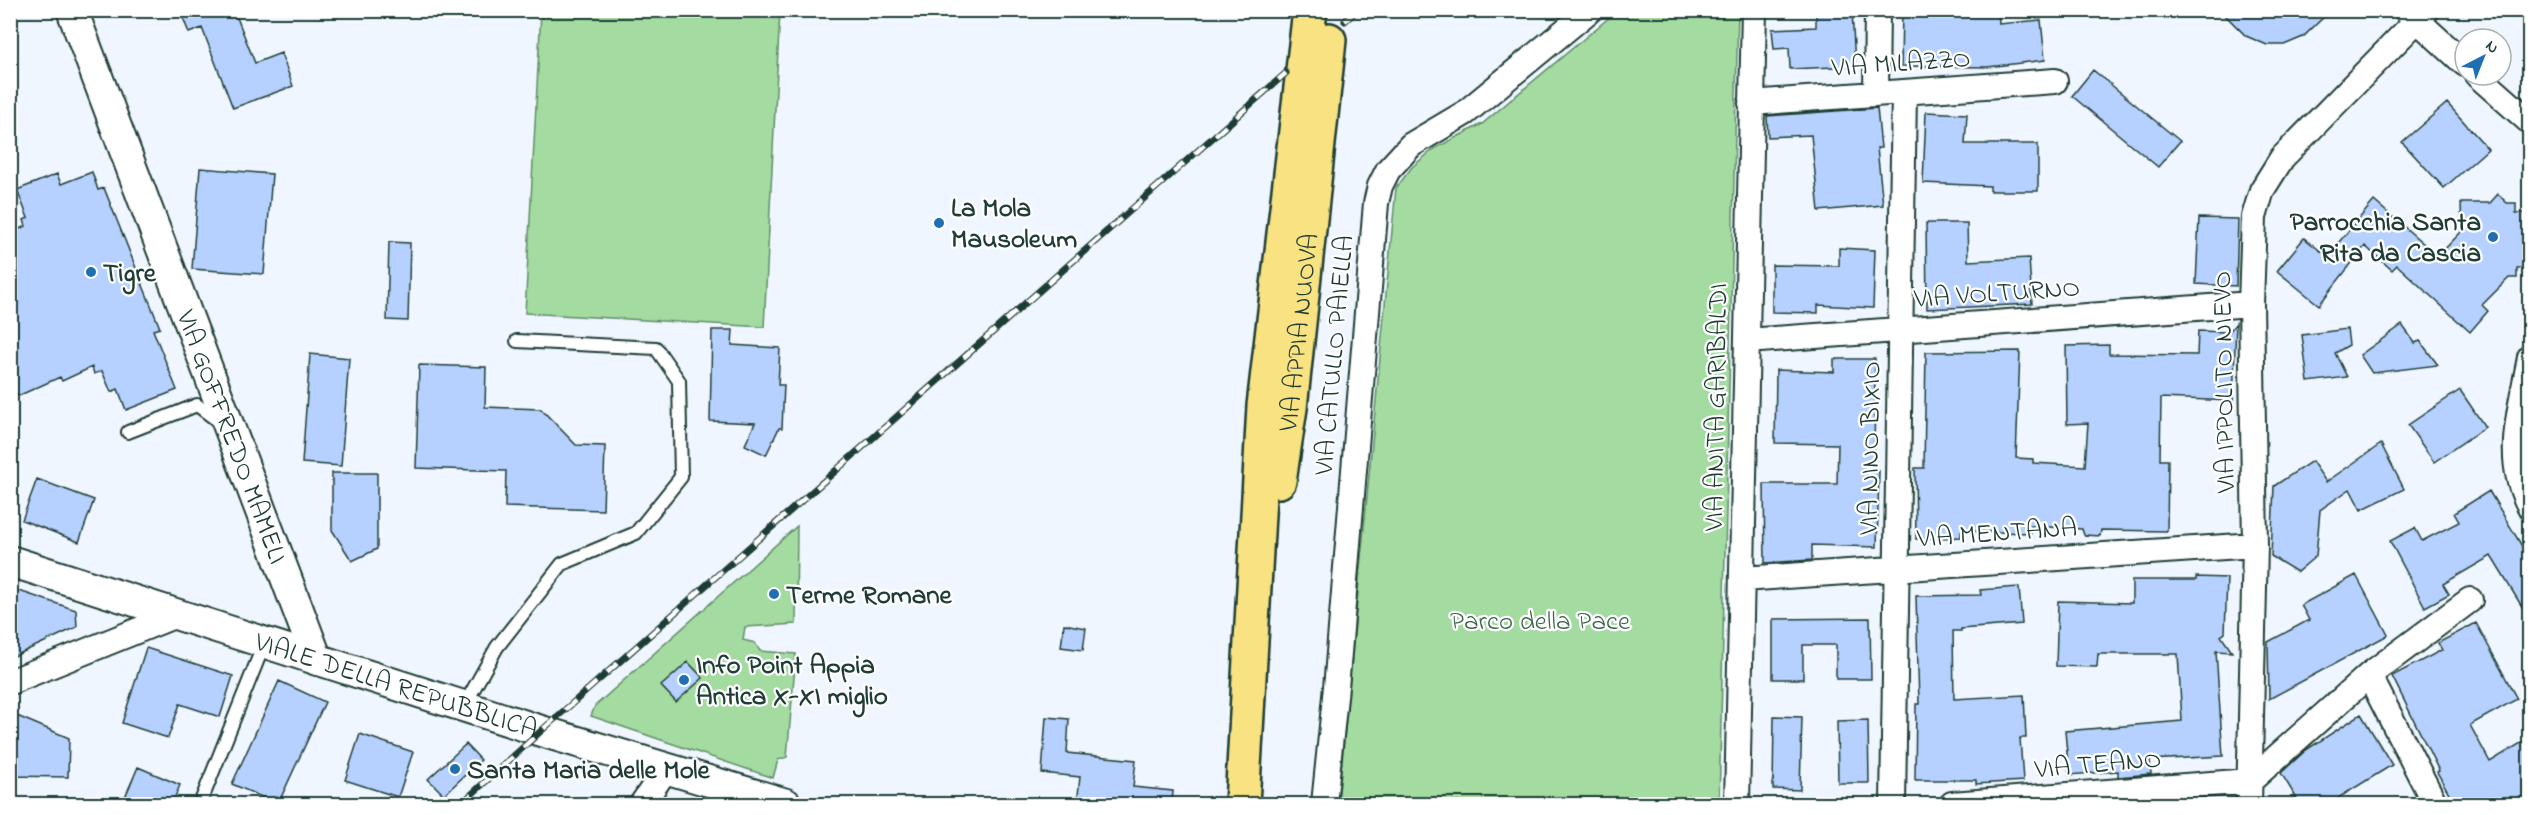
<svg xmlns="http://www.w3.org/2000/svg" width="2540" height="815" font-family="'Indie Flower',sans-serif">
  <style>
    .green { fill: #a3dba0; stroke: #618c6a; stroke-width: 1.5 }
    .building { fill: #b6d1ff; stroke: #1f3d34; stroke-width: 1.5 }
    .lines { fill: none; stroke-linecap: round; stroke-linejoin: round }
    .service-casing { stroke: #1f3d34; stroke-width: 16 }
    .minor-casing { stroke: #1f3d34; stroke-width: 28 }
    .tertiary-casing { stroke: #1f3d34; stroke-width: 34 }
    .primary-casing { stroke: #1f3d34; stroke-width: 38 }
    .service { stroke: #fff; stroke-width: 12 }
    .minor { stroke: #fff; stroke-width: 24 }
    .tertiary { stroke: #fff; stroke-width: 30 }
    .primary { stroke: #f8e281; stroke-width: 33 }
    .rail-casing { stroke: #1f3d34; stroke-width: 7 }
    .rail { stroke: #fff; stroke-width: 4.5; stroke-dasharray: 14; stroke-linecap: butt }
    .poi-dot { fill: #1f6fb2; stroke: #fff; stroke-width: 2 }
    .labels { text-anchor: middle; stroke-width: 4.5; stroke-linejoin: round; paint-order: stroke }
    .street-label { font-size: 27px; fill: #1f3d34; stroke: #fff }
    .poi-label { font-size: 27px; font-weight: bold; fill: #1f3d34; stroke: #fff; text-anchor: start }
    .park-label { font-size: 27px; fill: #40644f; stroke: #fff }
  </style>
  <rect width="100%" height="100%" fill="#f0f6ff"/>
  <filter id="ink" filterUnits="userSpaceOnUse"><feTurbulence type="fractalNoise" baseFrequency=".0167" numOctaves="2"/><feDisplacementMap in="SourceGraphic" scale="12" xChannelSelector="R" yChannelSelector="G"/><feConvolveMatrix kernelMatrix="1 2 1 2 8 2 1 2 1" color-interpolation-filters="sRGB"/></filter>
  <g filter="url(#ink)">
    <!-- green -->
    <path class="green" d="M541,11h239l-16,316 -239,-14z
      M1617,11h121l-19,793h-381l58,-616 16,-21 22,-18 48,-25z
      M797,526l-1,98 -51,3 -2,13 12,3 5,8 36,3 -9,103 -9,3 -5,18 -182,-62 4,-10z"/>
    <!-- building -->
    <path class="building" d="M180,10h63v3l-7,2 19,48 26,-10 12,33 -60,22 -31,-80 -13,5z
      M1816,10h36l3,56 -65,3 -1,-21 -15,1 -2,-20 44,-2z
      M1902,10h40v4l56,-4 1,14 42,-4 4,40 -57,7 -87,-1z
      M2220,10h111l-28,27 -19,8h-17l-21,-9z
      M2093,70l87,71 -22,26 -86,-71z
      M2447,103l41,46 -44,39 -42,-46z
      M1877,108l4,40h-4l6,57 -64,6 -8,-76 -43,2 -1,-21z
      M1926,112l41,2 -2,30h73v47h-48v-5l-67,-3z
      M200,168l72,6 -8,100 -72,-5z
      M92,172l6,18 6,-2 56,140 -7,2 24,60 -51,20 -8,-21 -7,3 -9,-21 -8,3 -2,-7 -30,14 -2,-4 -42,19 -8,-15v-148l16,-7 -2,-6 4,-2 -11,-28 40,-16 4,10z
      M2498,194l9,9h9v10h10v10h3v35h-3v10h-9v10h-8l-27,27 6,6 -18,21 -73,-67 -5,5 -27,-24 -46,59 -42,-34 27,-33 23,18 47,-55 64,55 24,-25 -1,-28h29z
      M2199,218l39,1 -2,67 -40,-2z
      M1926,223h41l1,38 61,-3 3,46 -105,5z
      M389,242l21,1 -2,78 -21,-1z
      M1839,248l36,2 -2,58 -55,-3v8l-46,-1v-47l67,1z
      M2236,323l-3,78 -72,-3 -1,62h8l-1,71 -66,-1 -1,6 -16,-1 -2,-6 -51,-3v7l-70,-2v6l-45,2 -1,-71h9l2,-116 94,-1 -4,107 17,1v4l52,3 3,-43 -21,1 -1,-78 43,-1v9l88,1 1,-24 31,1z
      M2402,325l13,18 5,-2 18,24 -66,8 -12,-18z
      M2347,329l2,16 -14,8 12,24 -39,5 -6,-47z
      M712,330h21l-1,15 48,3 -2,37h6l-2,43h-3l-13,27 -21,-10 10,-22 -45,-2z
      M310,354l39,4 -8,108 -39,-3z
      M1834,359h41l-1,112h5l-2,76 -65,-2v15l-47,3 -1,-79h73l1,-40 -63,-1 1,-73 58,2z
      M419,365l67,2 -1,40 56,2 35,36 29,1 -2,64 -98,-3 1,-36 -90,-3z
      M2460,390l25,37 -51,35 -26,-37z
      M2381,444l23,45 -43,21 -11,-21 -30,21 -4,46 -19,16 -26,-16 3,-70 38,-25 14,21z
      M332,473h45v76l-25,12 -20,-31z
      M37,479l57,21 -15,42 -57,-22z
      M2489,491l40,67v60l-38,-62 -48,28 6,10 -24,13 -35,-66 25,-13 7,13 37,-19 -5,-9z
      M2356,575l32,60 -119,64 -1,-57 41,-22 -8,-15z
      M2196,577l31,1 -2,55 -4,3 11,16 -16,-1 7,105 -73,4 1,14 -33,3v-6l-49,4 -4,-44 117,-10 -4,-67h-80l-1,13 -41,-1 2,-65 74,2v-23h64z
      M2019,587l3,37 -61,5v2h-8l1,68 70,-4 2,43h-6l3,43 -47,3v-4h-61l1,-76h3l-3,-108 65,-1 -1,-5z
      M10,588l66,22 1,17 -67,31z
      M1870,618l1,61h-35v-34h-33v34h-30v-60z
      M2476,623l41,76 -47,26 20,37 39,-24v66h-74l-18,-32 2,-1 -47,-95 50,-26 -4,-7z
      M1064,624l22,4 -3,22 -22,-3z
      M146,648l87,28 -13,41 -40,-13 -12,34 -46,-15z
      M688,662l15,16 -27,24 -15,-16z
      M279,681l46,21 -47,102 -46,-20z
      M10,713l59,25 -1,39 -58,-1z
      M2361,714l31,51 -54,33 4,6h-42l-19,-31 25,-23z
      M1774,716l28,1 -2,73 -27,-1z
      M1046,717l23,2 -2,34 69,7 -3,27 40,4 -1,13h-95l3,-27 -38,-4z
      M1868,720l1,63h-31l-1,-62z
      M360,734l53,18 -15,45 -53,-17z
      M466,744l15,16 -37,35 -16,-16z
      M138,767l42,18 -8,19h-50z"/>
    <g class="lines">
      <defs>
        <path id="service" d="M128,432l69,-27 24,18
          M464,706l33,-59 65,-83 74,-31 45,-56 -2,-96 -23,-33 -139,-7
          M200,804l64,-160"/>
        <path id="minor" d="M2407,11l58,53
          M2477,75l53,47
          M1876,94l1,-84
          M1751,103l304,-22
          M1747,341l504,-37
          M2530,357c-9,52 -27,101 0,150
          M1742,579l513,-34
          M2369,675l66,129
          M10,682l166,-67
          M642,804l24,-35
          M1324,804l13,-127 39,-474 4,-17 8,-16 23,-25 54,-32 125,-103
          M1737,804l17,-794
          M1893,804l11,-712
          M1952,804l298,-23 119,-106 101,-75
          M2249,804l6,-259 -4,-241 3,-87 8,-27 20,-32 145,-148"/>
        <g id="tertiary">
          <path id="s1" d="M72,10l245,650"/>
          <path id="s2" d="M10,561l531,170 245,73"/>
        </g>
        <g id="primary">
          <path id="s3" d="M1279,481l11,-73 39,-368"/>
          <path d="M1242,804l22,-398 46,-396"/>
        </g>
      </defs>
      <!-- service casing -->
      <use href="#service" class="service-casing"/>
      <!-- minor casing -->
      <use href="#minor" class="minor-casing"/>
      <!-- tertiary casing -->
      <use href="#tertiary" class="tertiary-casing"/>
      <!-- primary casing -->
      <use href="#primary" class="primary-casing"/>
      <!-- service -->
      <use href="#service" class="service"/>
      <!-- minor -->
      <use href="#minor" class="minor"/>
      <!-- tertiary -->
      <use href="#tertiary" class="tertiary"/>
      <!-- primary -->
      <use href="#primary" class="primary"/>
      <defs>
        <path id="rail" d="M1345,21l12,-11
          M461,804l80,-73 745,-658"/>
      </defs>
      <!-- rail casing -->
      <use href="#rail" class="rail-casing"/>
      <!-- rail -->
      <use href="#rail" class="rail"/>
    </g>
  </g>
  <!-- markers -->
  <g class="poi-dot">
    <circle cx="939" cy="223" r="6"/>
    <circle cx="2493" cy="237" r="6"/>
    <circle cx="91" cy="272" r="6"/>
    <circle cx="774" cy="594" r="6"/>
    <circle cx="684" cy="680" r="6"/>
    <circle cx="455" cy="769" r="6"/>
  </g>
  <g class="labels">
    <!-- street labels -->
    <g class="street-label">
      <text transform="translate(1901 62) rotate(-4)" y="9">VIA MILAZZO</text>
      <text transform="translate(1997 292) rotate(-4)" y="9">VIA VOLTURNO</text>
      <text dy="9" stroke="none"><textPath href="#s3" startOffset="150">VIA APPIA NUOVA</textPath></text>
      <text transform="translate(1333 355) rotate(-85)" y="9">VIA CATULLO PAIELLA</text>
      <text transform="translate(2223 382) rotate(-91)" y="9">VIA IPPOLITO NIEVO</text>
      <text transform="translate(1715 407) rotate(-89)" y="9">VIA ANITA GARIBALDI</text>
      <text dy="9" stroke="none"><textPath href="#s1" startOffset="456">VIA GOFFREDO MAMELI</textPath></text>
      <text transform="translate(1869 448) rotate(-89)" y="9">VIA NINO BIXIO</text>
      <text transform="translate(1997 532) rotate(-4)" y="9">VIA MENTANA</text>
      <text dy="9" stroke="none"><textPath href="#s2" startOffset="406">VIALE DELLA REPUBBLICA</textPath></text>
      <text transform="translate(2098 763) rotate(-5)" y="9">VIA TEANO</text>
    </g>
    <!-- poi labels -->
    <g class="poi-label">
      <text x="951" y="216">La Mola<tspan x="951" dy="31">Mausoleum</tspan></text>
      <text x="2481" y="230" text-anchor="end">Parrocchia Santa<tspan x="2481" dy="31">Rita da Cascia</tspan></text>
      <text x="103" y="281">Tigre</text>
      <text x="786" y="603">Terme Romane</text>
      <text x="696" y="673">Info Point Appia<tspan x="696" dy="31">Antica X-XI miglio</tspan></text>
      <text x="467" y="778">Santa Maria delle Mole</text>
    </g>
    <!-- park labels -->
    <g class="park-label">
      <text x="1540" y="629">Parco della Pace</text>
    </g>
  </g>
  <!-- margin -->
  <rect width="2540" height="815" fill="none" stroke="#fff" stroke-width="36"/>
  <rect x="18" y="18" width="2504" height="779" fill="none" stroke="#1f3d34" stroke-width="2" filter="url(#ink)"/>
  <!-- north arrow -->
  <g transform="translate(2483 57) rotate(42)"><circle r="28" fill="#ffffff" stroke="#a5b1ae" stroke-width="1.5"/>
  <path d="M0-4.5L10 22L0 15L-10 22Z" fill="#1f6fb2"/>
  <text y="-9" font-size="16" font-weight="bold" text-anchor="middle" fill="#1f3d34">N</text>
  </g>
</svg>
